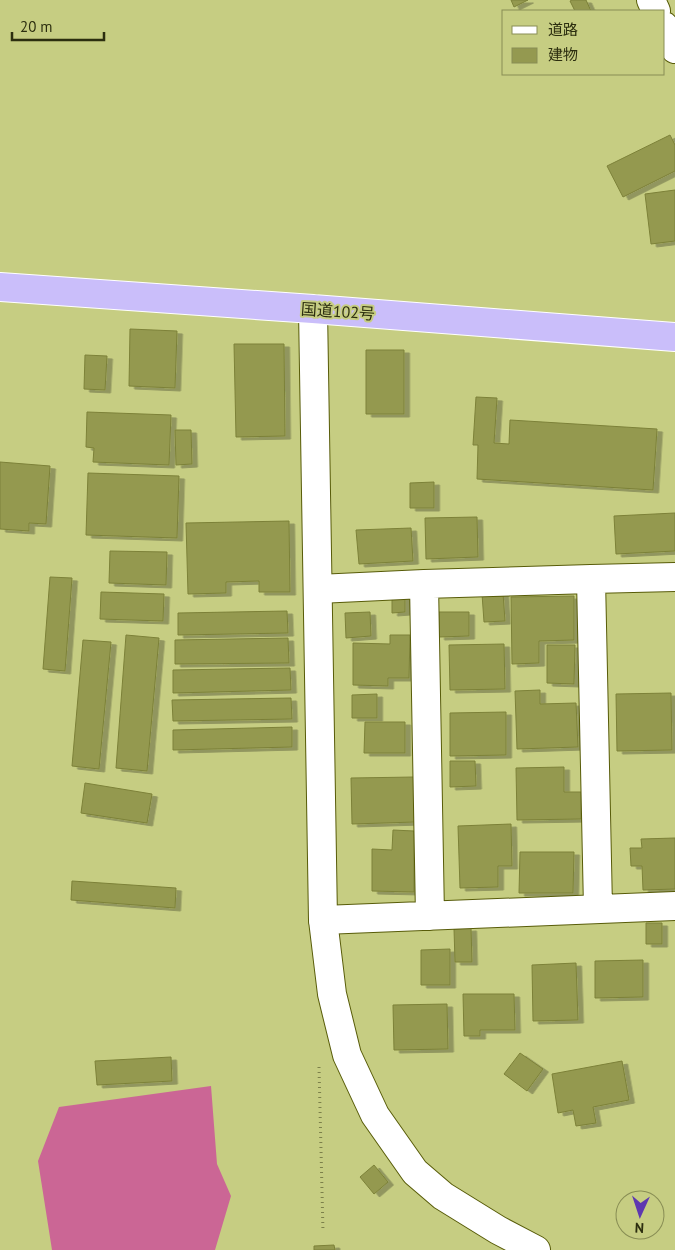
<svg xmlns="http://www.w3.org/2000/svg" width="675" height="1250" font-family="'PT Sans','Noto Sans JP',sans-serif">
  <style>
    .forest { fill: #cb6695 }
    .building { fill: #949950; stroke: #7c8138; filter: url(#shadow) }
    .lines { fill: none; stroke-linecap: round; stroke-linejoin: round }
    .minor-casing { stroke: #585c09; stroke-width: 30 }
    .tertiary-casing { stroke: #585c09; stroke-width: 30 }
    .trunk-casing { stroke: #fff; stroke-width: 30 }
    .path { stroke: #7c804a; stroke-width: 3; stroke-dasharray: 1 4; stroke-linecap: butt }
    .minor { stroke: #fff; stroke-width: 28 }
    .tertiary { stroke: #fff; stroke-width: 28 }
    .trunk { stroke: #cabefa; stroke-width: 28 }
    .labels { text-anchor: middle; stroke-width: 4; stroke-linejoin: round; paint-order: stroke }
    .street-label { font-size: 16px; fill: #2c2e0f; stroke: #c6cd82 }
  </style>
  <defs>
    <filter id="shadow"><feDropShadow dx="5.5" dy="3" stdDeviation="0" flood-color="#0004"/></filter>
  </defs>
  <rect width="100%" height="100%" fill="#c6cd82"/>
  <!-- forest -->
  <path class="forest" d="M211,1086l6,78 14,32 -16,54h-163l-14,-89 21,-54z"/>
  <!-- building -->
  <path class="building" d="M511,0h17l-14,7z
    M572,0h14l5,11h-16l-5,-10z
    M670,135l5,10v26l-52,26 -16,-31z
    M675,190v51l-24,3 -6,-50z
    M130,329l47,2 -2,57 -46,-2z
    M234,344h50l1,92 -49,1z
    M366,350h38v64h-38z
    M85,355l22,1 -2,34 -21,-1z
    M476,397l21,1 -3,45 15,1 1,-24 147,9 -4,61 -176,-11 1,-34h-5z
    M87,412l84,3 -2,50 -76,-3 1,-14 -8,-1z
    M175,430h16l1,34 -16,1z
    M0,462l50,4 -4,58 -17,-1v8l-29,-2z
    M88,473l91,3 -2,62 -91,-3z
    M434,482v26h-24v-25z
    M675,513v38l-59,3 -2,-38z
    M477,517l1,40 -52,2 -1,-41z
    M289,521l1,71h-31v-11l-33,1v11l-38,1 -2,-71z
    M411,528l2,33 -54,3 -3,-34z
    M110,551l57,1 -1,33 -57,-2z
    M50,577l22,1 -7,93 -22,-2z
    M101,592l63,2 -1,27 -63,-2z
    M503,593l2,28 -21,1 -2,-28z
    M405,595v17l-13,1v-17z
    M574,596v44l-35,1v22l-27,1 -1,-67z
    M287,611l1,22 -110,2v-22z
    M370,612l1,24 -25,2 -1,-25z
    M439,612h30v24l-30,1z
    M126,635l33,3 -12,133 -31,-3z
    M390,635h20l-1,43h-21v8l-35,-1v-42l37,1z
    M288,638l1,25 -114,1v-24z
    M83,640l28,2 -12,127 -27,-3z
    M504,644l1,45 -55,1 -1,-45z
    M547,645h28l-1,39 -27,-1z
    M290,668l1,22 -118,3v-23z
    M540,690v14l36,-1 2,44 -61,2 -2,-58z
    M671,693l1,57 -55,1 -1,-57z
    M377,694v24h-25v-23z
    M291,698l1,21 -119,2 -1,-21z
    M506,712v43l-56,1v-43z
    M365,722h40v31h-41z
    M292,727v20l-119,3v-20z
    M450,761h25l1,25 -26,1z
    M564,767v25h17v27l-64,1 -1,-52z
    M414,777l1,45 -63,2 -1,-46z
    M85,783l67,11 -5,29 -66,-10z
    M511,824l1,42h-14v21l-38,1 -2,-62z
    M393,830l21,1v61l-42,-1v-42l20,1z
    M675,838v51l-32,1 -1,-24h-11l-1,-18h12l-1,-9z
    M520,852h54l-1,41h-54z
    M72,881l104,7 -1,20 -104,-8z
    M646,923h16v21h-16z
    M471,928l1,34h-17l-1,-33z
    M450,949v36h-29v-35z
    M643,960v37l-48,1v-37z
    M576,963l2,57 -45,1 -1,-56z
    M463,994h51l1,36h-35v6h-16z
    M447,1004l1,45 -54,1 -1,-45z
    M520,1053l23,16 -16,22 -23,-17z
    M171,1057l1,24 -75,4 -2,-24z
    M622,1061l7,39 -36,7 3,16 -20,3 -3,-16 -15,3 -6,-39z
    M374,1165l14,17 -14,12 -14,-17z
    M334,1245l1,5h-21v-4z"/>
  <g class="lines">
    <defs>
      <path id="minor" d="M651,0l5,11
        M664,26l11,23
        M318,589l106,-5
        M598,908l-7,-329 84,-2
        M430,916l-6,-332 167,-5
        M323,920l352,-14"/>
      <path id="tertiary" d="M313,309l10,611 9,74 15,61 28,60 40,57 28,24 55,34 38,20"/>
      <path id="trunk" d="M0,287l313,22 362,28"/>
    </defs>
    <!-- minor casing -->
    <use href="#minor" class="minor-casing"/>
    <!-- tertiary casing -->
    <use href="#tertiary" class="tertiary-casing"/>
    <!-- trunk casing -->
    <use href="#trunk" class="trunk-casing"/>
    <!-- path -->
    <path class="path" d="M319,1067l4,165"/>
    <!-- minor -->
    <use href="#minor" class="minor"/>
    <!-- tertiary -->
    <use href="#tertiary" class="tertiary"/>
    <!-- trunk -->
    <use href="#trunk" class="trunk"/>
  </g>
  <g class="labels">
    <!-- street labels -->
    <g class="street-label">
      <text transform="translate(338 311) rotate(4)" y="6">国道102号</text>
    </g>
  </g>
  <!-- legend -->
  <rect x="502" y="10" width="162" height="65" fill="#c6cd82" stroke="#888d54"/>
  <rect x="512" y="26" width="25" height="8" fill="#ffffff" stroke="#888d54"/>
  <text x="548" y="35" font-size="15" fill="#2c2e0f">道路</text>
  <rect x="512" y="48" width="25" height="15" fill="#949950" stroke="#888d54"/>
  <text x="548" y="60" font-size="15" fill="#2c2e0f">建物</text>
  <!-- north arrow -->
  <g transform="translate(640 1215) rotate(183)"><circle r="24" fill="#c6cd82" stroke="#888d54"/>
  <path d="M0-4L9 19L0 12L-9 19Z" fill="#5e38b0"/>
  <text y="-8" font-size="14" font-weight="bold" text-anchor="middle" fill="#2c2e0f">N</text>
  </g>
  <!-- scale -->
  <path d="M12 32v8h92v-8" fill="none" stroke="#2c2e0f" stroke-width="2.5"/>
  <text x="20" y="32" font-size="15" fill="#2c2e0f" stroke="#c6cd82" stroke-width="4" paint-order="stroke">20 m</text>
</svg>
